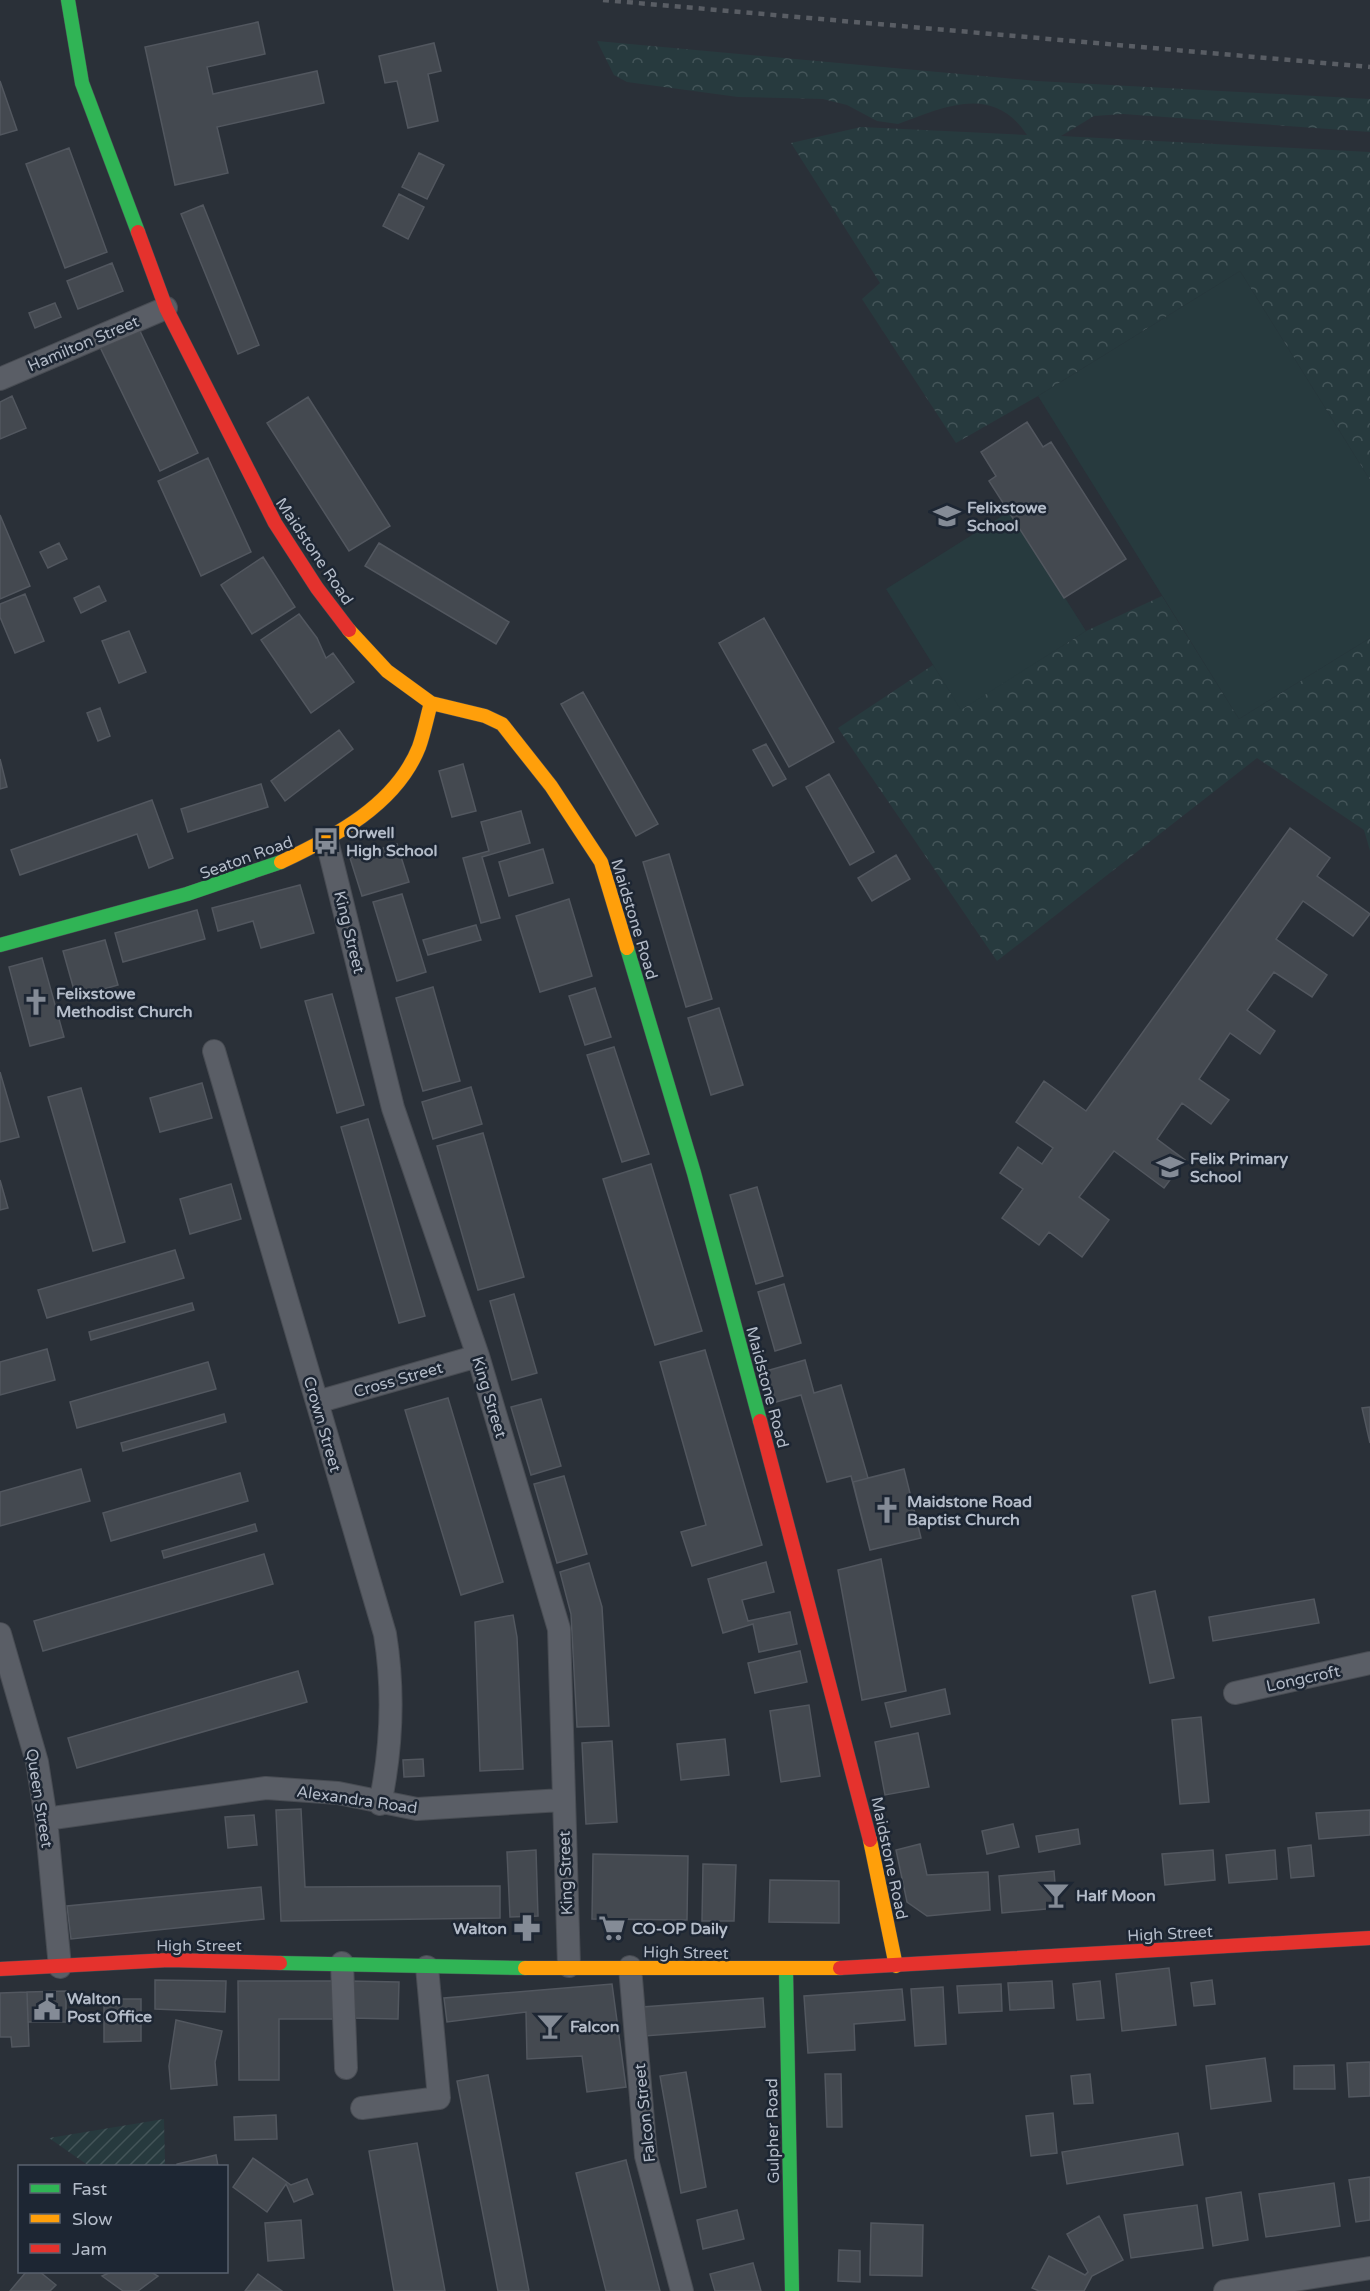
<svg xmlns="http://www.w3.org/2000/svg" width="1370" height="2291" font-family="'Varela Round',sans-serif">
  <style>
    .forest { fill: url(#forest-crowns) }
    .garden { fill: url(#garden-furrows) }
    .pitch { fill: #273a3e }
    .building { fill: #444950; stroke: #52575f; stroke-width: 1.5 }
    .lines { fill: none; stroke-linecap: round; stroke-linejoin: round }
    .street-casing { stroke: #484c53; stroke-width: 24 }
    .fast-casing { stroke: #484c53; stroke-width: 15 }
    .slow-casing { stroke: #484c53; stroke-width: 15 }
    .jam-casing { stroke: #484c53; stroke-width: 15 }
    .street { stroke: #5a5e66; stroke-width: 22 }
    .fast { stroke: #30b455; stroke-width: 14 }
    .slow { stroke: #ff9f0a; stroke-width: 14 }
    .jam { stroke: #e5322d; stroke-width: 14 }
    .rail { stroke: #595d64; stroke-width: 4.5; stroke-dasharray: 6 6; stroke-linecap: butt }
    .labels { text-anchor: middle; stroke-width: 5; stroke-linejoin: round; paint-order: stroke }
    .street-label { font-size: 16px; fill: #b4bcc9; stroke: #1d2633 }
    .poi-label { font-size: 16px; font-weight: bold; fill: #b4bcc9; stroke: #1d2633; text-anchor: start }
  </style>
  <defs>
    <pattern id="forest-crowns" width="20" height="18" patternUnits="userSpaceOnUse" patternTransform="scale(1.5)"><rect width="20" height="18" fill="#273a3e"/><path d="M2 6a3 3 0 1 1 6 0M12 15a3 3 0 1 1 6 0" fill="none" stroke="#445559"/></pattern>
    <pattern id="garden-furrows" width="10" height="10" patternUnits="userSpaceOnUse" patternTransform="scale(1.5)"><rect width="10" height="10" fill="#273a3e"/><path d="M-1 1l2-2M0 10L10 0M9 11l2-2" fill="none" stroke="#445559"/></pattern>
  </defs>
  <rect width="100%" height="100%" fill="#2a3038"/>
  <!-- forest -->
  <path class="forest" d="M597,41l440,40 333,18v33l-247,-18 -29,2 -33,20 309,16v328l-130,-209 -202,125 -82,47 -94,-144 18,-16 -89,-140 70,-16 166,8c-34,-52 -83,-28 -129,-11l-21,-3 -30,-16 -24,-6 -85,-2 -111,-15 -13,-7z
    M1162,596l77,123 131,-81v213l-6,-21 -107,-72 -260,203 -159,-233 95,-63 28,44 125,-78z"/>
  <!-- garden -->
  <path class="garden" d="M164,2119l1,47h-76l-40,-28z"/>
  <!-- pitch -->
  <path class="pitch" d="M1240,271l130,209v158l-131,81 -201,-323z
    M1010,511l76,120 -125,79 -75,-121z"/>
  <!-- building -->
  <path class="building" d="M258,22l7,32 -58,13 6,27 104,-23 7,32 -107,24 11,46 -53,12 -30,-138z
    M434,43l7,28 -13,3 10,47 -30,7 -11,-47 -12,2 -6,-27z
    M0,81l17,49 -17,5z
    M69,148l38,104 -42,16 -39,-104z
    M419,153l25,12 -17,34 -25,-12z
    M399,194l25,13 -16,32 -25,-13z
    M203,205l56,140 -21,9 -57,-140z
    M112,263l11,28 -45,18 -11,-28z
    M55,303l6,14 -26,11 -6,-15z
    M139,329l59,124 -38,18 -60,-124z
    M12,396l14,32 -26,11v-37z
    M308,397l82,129 -41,25 -82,-128z
    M1027,422l16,25 8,-5 75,117 -62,39 -75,-117 7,-5 -15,-24z
    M208,458l43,94 -50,24 -43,-95z
    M0,515l30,71 -30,13z
    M59,543l8,16 -19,9 -8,-16z
    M379,543l130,79 -13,22 -131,-78z
    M263,557l32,50 -43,27 -31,-49z
    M99,586l7,15 -25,12 -7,-15z
    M25,594l19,47 -29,12 -15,-36v-13z
    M299,614l18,24 9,20 7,-5 21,29 -43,31 -50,-73z
    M764,618l70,124 -45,25 -70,-124z
    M129,631l17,41 -27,11 -17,-42z
    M583,692l75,132 -22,12 -75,-132z
    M100,708l10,28 -12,5 -11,-28z
    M339,730l14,19 -68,52 -14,-20z
    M766,744l20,35 -13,7 -20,-36z
    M0,759l7,28 -7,2z
    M463,764l13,47 -24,6 -13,-46z
    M829,774l45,78 -24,13 -44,-78z
    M261,784l7,23 -80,25 -7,-23z
    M152,800l21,58 -24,10 -12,-34 -117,41 -9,-25z
    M521,811l9,32 -48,14 18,61 -19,5 -18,-65 26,-7 -8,-29z
    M1290,828l40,30 -13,18 53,38 -17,22 -50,-35 -27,38 51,36 -15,22 -38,-25 -27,38 28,21 -15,23 -30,-21 -31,46 30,21 -18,24 -29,-21 -25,36 28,21 -21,28 -50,-37 -35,46 30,23 -27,37 -33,-25 -10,13 -37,-27 21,-29 -23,-16 18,-26 24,17 11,-16 -37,-26 28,-41 42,30z
    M397,844l12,38 -47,14 -12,-38z
    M543,849l10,34 -44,13 -10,-34z
    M669,854l43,145 -26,8 -43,-145z
    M896,855l14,24 -38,22 -14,-23z
    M300,885l14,48 -53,15 -8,-27 -35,10 -6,-23z
    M402,894l24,78 -29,9 -24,-79z
    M569,899l23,77 -52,16 -24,-76z
    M197,910l8,29 -82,23 -8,-29z
    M476,925l5,15 -53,15 -5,-15z
    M105,940l13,45 -42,12 -13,-46z
    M42,958l22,79 -34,9 -21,-79z
    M433,987l27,94 -37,10 -27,-93z
    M595,988l16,49 -26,8 -16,-49z
    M332,994l32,111 -27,8 -32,-112z
    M719,1008l24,77 -32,10 -23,-77z
    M614,1047l35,107 -27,8 -35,-107z
    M0,1072l19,65 -19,5z
    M202,1083l10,35 -52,14 -10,-34z
    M471,1087l11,37 -49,15 -11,-37z
    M81,1088l44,154 -32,9 -45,-154z
    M368,1119l57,197 -26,7 -58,-196z
    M483,1133l41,144 -46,13 -41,-144z
    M651,1164l51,167 -47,14 -52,-166z
    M0,1180l8,28 -8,2z
    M231,1184l10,35 -51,15 -10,-35z
    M757,1187l26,89 -27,8 -26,-89z
    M175,1250l9,28 -137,40 -9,-28z
    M784,1284l17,59 -26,8 -17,-59z
    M514,1294l23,79 -25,7 -22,-79z
    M192,1303l2,7 -103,30 -2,-8z
    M47,1349l8,31 -55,15v-33z
    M705,1350l57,195 -70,21 -11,-34 25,-7 -46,-163z
    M805,1360l9,33 27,-8 27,93 36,-9 17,69 -51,12 -19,-74 -24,6 -26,-87 -25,7 -10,-31z
    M208,1362l8,27 -139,39 -7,-26z
    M448,1398l55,184 -42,13 -56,-185z
    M541,1399l20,67 -30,9 -20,-68z
    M1370,1407v36l-8,-35z
    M224,1414l2,8 -103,29 -2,-8z
    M81,1469l9,32 -90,25v-34z
    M904,1469l17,69 -51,12 -17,-68z
    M240,1473l8,28 -137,40 -8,-28z
    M564,1476l23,78 -30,9 -23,-79z
    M255,1524l2,7 -93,27 -2,-7z
    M264,1554l9,30 -230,67 -9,-30z
    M881,1559l25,132 -44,9 -24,-130z
    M766,1562l8,30 -32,8 6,21 42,-9 7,32 -38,8 -6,-28 -30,9 -15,-54z
    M589,1563l13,44 7,119 -32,1 -6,-113 -11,-42z
    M1155,1591l19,87 -24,5 -18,-87z
    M1314,1599l5,24 -106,18 -4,-24z
    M513,1615l4,22 6,132 -43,2 -5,-149z
    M800,1651l7,31 -52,11 -7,-30z
    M298,1671l9,31 -230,66 -9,-30z
    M945,1689l5,25 -59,13 -6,-24z
    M809,1705l11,71 -39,6 -11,-71z
    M1201,1717l8,85 -29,2 -8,-84z
    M918,1733l11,54 -44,8 -10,-53z
    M725,1739l4,36 -48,5 -4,-36z
    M612,1741l5,81 -31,2 -4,-81z
    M423,1759l1,17 -20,1 -1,-17z
    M301,1809l4,78 195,-1v32l-219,3 -5,-111z
    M1370,1810v25l-51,4 -3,-26z
    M254,1815l3,30 -29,3 -3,-31z
    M1013,1824l6,23 -32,7 -5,-23z
    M1078,1829l2,15 -41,8 -3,-16z
    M920,1844l7,31 61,-3 2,38 -63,6 -20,-14 -11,-52z
    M1311,1845l3,31 -23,2 -3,-30z
    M536,1850l2,66 -28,1 -3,-65z
    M1213,1850l2,30 -50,5 -3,-31z
    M1275,1850l2,29 -48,4 -3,-28z
    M593,1854l95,2 -1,64 -95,-1z
    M703,1864l33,1 -2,56h-32z
    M1054,1871l3,37 -55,5 -3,-37z
    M770,1880l69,1v42l-70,-1z
    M261,1887l3,32 -193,20 -4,-33z
    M1169,1968l7,57 -54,6 -6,-57z
    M155,1980l71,1 -1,31 -70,-3z
    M1212,1980l3,24 -21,2 -3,-23z
    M238,1981h98v38h-57v61h-40z
    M349,1981l50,1 -1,37 -49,-1z
    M1052,1981l2,27 -44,2 -2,-27z
    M1100,1981l4,37 -27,2 -4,-36z
    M612,1984l14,103 -39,5 -5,-36 -55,3 -1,-47 -79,10 -3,-24z
    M1001,1984l1,27 -43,2 -2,-27z
    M943,1987l3,57 -31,2 -4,-57z
    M902,1989l3,31 -51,4 1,26 -47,3 -4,-57z
    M66,1991v31h-38l-1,-30z
    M27,1992l2,54 -17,1 -1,-10h-11v-44z
    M763,1998l2,29 -121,9 -2,-29z
    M104,1999h37v42l-37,1z
    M176,2020l46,11 -7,31 2,23 -46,4 -2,-23z
    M1265,2058l6,43 -60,8 -5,-43z
    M1370,2062v34l-21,1 -2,-34z
    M1334,2065l1,24h-41v-23z
    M686,2072l20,115 -25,6 -21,-117z
    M825,2074h16l1,53h-15z
    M1090,2074l3,29 -19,1 -3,-28z
    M488,2075l41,216h-31l-41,-210z
    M1053,2113l4,40 -26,3 -5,-40z
    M276,2115l1,24 -42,1 -1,-23z
    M1178,2133l5,32 -116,19 -5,-32z
    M417,2143l28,148h-51l-25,-140z
    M216,2155l2,11h-41v-2z
    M253,2158l38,27 16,-6 6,15 -19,8 -8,-18 -19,28 -34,-25z
    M626,2160l34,131h-54l-30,-118z
    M1370,2177v43l-14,2 -7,-42z
    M1334,2183l6,43 -74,11 -7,-43z
    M1241,2192l7,48 -35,6 -7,-48z
    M1197,2205l6,43 -72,10 -7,-43z
    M737,2210l7,29 -41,10 -6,-29z
    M1099,2216l24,44 -31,16 -8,15h-45l-7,-3 17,-32 36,19 3,-3 -21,-38z
    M301,2220l3,38 -36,3 -3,-38z
    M871,2223l52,2 -1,51 -52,-1z
    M839,2250l21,1v31l-22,-1z
    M753,2263l8,28h-46l-5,-17z
    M26,2272h14l16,13 -6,6h-40z
    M111,2272h40l7,4 -20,15h-15l-21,-15z
    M258,2274l24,17h-37z"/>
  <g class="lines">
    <defs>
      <path id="street" d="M0,379l166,-71
        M327,841l66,267 85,248 81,273 10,337
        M214,1051l171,583c9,56 7,113 -5,170
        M317,1402l161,-46
        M0,1634l37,128 9,57 14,148
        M1235,1693l135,-30
        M46,1819l220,-31 72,5 79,16 145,-9
        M342,1963l4,105
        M630,1967l16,189 36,135
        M362,2108l77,-10 -12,-131
        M1225,2291l145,-23"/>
      <path id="fast" d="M68,0l14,83 56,149
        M0,945l187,-51 94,-32
        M627,948l67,225 66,248
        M280,1963l245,5
        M786,1970l6,321"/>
      <path id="slow" d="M349,630l38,41 44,32 54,13 17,8 49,62 50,76 26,86
        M281,862c53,-25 115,-57 138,-115 5,-14 8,-30 12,-44
        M870,1840l26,126
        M525,1968h315"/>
      <path id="jam" d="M138,232l28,76 109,215 42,65 32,42
        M760,1421l110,419
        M840,1968l530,-30
        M0,1969l169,-9 111,3"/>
    </defs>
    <!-- street casing -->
    <use href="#street" class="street-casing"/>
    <!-- fast casing -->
    <use href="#fast" class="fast-casing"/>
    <!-- slow casing -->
    <use href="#slow" class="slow-casing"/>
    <!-- jam casing -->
    <use href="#jam" class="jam-casing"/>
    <!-- street -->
    <use href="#street" class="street"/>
    <!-- fast -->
    <use href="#fast" class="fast"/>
    <!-- slow -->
    <use href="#slow" class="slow"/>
    <!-- jam -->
    <use href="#jam" class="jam"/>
    <!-- rail -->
    <path class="rail" d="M603,0l767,67"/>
  </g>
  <!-- icons -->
  <defs>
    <symbol id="school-bare" viewBox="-9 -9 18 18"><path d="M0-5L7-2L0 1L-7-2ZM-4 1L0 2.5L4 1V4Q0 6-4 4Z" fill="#848b96" stroke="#1d2633" stroke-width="2.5" paint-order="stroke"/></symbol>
    <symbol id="bus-bare" viewBox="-9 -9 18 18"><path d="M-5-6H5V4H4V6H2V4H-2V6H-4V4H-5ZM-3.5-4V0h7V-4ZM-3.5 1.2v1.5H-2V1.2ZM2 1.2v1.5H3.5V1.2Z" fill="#848b96" stroke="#1d2633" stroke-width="2.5" paint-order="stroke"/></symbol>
    <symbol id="church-bare" viewBox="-9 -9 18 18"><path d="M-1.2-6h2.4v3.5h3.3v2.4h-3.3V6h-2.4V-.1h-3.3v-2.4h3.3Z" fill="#848b96" stroke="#1d2633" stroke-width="2.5" paint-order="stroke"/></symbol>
    <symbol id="bar-bare" viewBox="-9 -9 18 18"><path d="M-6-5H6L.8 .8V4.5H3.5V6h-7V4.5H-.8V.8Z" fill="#848b96" stroke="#1d2633" stroke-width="2.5" paint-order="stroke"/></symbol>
    <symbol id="pharmacy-bare" viewBox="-9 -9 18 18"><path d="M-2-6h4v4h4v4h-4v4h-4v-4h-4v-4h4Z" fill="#848b96" stroke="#1d2633" stroke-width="2.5" paint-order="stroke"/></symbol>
    <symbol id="supermarket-bare" viewBox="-9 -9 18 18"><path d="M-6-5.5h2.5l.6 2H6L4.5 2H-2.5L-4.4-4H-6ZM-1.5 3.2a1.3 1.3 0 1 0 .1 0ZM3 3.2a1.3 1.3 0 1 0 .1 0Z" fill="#848b96" stroke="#1d2633" stroke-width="2.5" paint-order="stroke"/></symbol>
    <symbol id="civic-bare" viewBox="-9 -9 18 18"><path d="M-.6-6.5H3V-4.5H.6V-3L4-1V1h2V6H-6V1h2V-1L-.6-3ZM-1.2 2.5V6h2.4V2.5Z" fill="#848b96" stroke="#1d2633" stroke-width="2.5" paint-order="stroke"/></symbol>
  </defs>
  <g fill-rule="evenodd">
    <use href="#school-bare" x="928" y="497" width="38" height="38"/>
    <use href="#bus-bare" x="307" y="822" width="38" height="38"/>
    <use href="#church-bare" x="17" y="983" width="38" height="38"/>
    <use href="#school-bare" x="1151" y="1148" width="38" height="38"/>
    <use href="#church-bare" x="868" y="1491" width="38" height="38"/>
    <use href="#bar-bare" x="1037" y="1876" width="38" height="38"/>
    <use href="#pharmacy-bare" x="508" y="1909" width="38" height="38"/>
    <use href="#supermarket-bare" x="593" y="1909" width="38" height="38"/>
    <use href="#civic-bare" x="28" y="1988" width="38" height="38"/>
    <use href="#bar-bare" x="531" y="2007" width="38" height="38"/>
  </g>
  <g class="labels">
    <!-- street labels -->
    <g class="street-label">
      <text transform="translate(83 343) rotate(-23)" y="6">Hamilton Street</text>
      <text transform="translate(315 551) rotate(56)" y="6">Maidstone Road</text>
      <text transform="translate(246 857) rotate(-20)" y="6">Seaton Road</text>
      <text transform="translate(635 919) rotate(73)" y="6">Maidstone Road</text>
      <text transform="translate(350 932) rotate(76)" y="6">King Street</text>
      <text transform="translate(398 1379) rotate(-16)" y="6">Cross Street</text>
      <text transform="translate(768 1387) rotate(75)" y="6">Maidstone Road</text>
      <text transform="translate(490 1397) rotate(73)" y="6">King Street</text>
      <text transform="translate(323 1424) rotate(74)" y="6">Crown Street</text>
      <text transform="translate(1303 1678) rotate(-12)" y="6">Longcroft</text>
      <text transform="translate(40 1798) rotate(81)" y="6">Queen Street</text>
      <text transform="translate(357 1799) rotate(8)" y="6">Alexandra Road</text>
      <text transform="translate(890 1858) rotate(78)" y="6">Maidstone Road</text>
      <text transform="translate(565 1873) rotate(-92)" y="6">King Street</text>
      <text transform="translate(1170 1933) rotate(-3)" y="6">High Street</text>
      <text x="199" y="1951">High Street</text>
      <text transform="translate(686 1952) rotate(1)" y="6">High Street</text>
      <text transform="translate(644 2113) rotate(-96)" y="6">Falcon Street</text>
      <text transform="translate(772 2131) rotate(-91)" y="6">Gulpher Road</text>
    </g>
    <!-- poi labels -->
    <g class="poi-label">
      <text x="967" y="513">Felixstowe<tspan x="967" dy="18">School</tspan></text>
      <text x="346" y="838">Orwell<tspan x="346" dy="18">High School</tspan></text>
      <text x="56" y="999">Felixstowe<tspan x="56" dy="18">Methodist Church</tspan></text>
      <text x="1190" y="1164">Felix Primary<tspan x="1190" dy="18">School</tspan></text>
      <text x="907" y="1507">Maidstone Road<tspan x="907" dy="18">Baptist Church</tspan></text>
      <text x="1076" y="1901">Half Moon</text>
      <text x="507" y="1934" text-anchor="end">Walton</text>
      <text x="632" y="1934">CO-OP Daily</text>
      <text x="67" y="2004">Walton<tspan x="67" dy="18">Post Office</tspan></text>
      <text x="570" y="2032">Falcon</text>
    </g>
  </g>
  <!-- legend -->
  <rect x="18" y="2165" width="210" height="108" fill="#1d2633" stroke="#59626f" stroke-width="1.5"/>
  <rect x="30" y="2184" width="30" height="9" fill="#30b455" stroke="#59626f" stroke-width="1.5"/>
  <text x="72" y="2195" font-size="18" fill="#b4bcc9">Fast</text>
  <rect x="30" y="2214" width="30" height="9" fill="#ff9f0a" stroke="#59626f" stroke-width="1.5"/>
  <text x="72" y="2225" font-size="18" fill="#b4bcc9">Slow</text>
  <rect x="30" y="2244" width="30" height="9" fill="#e5322d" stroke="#59626f" stroke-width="1.5"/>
  <text x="72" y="2255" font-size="18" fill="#b4bcc9">Jam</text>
</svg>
